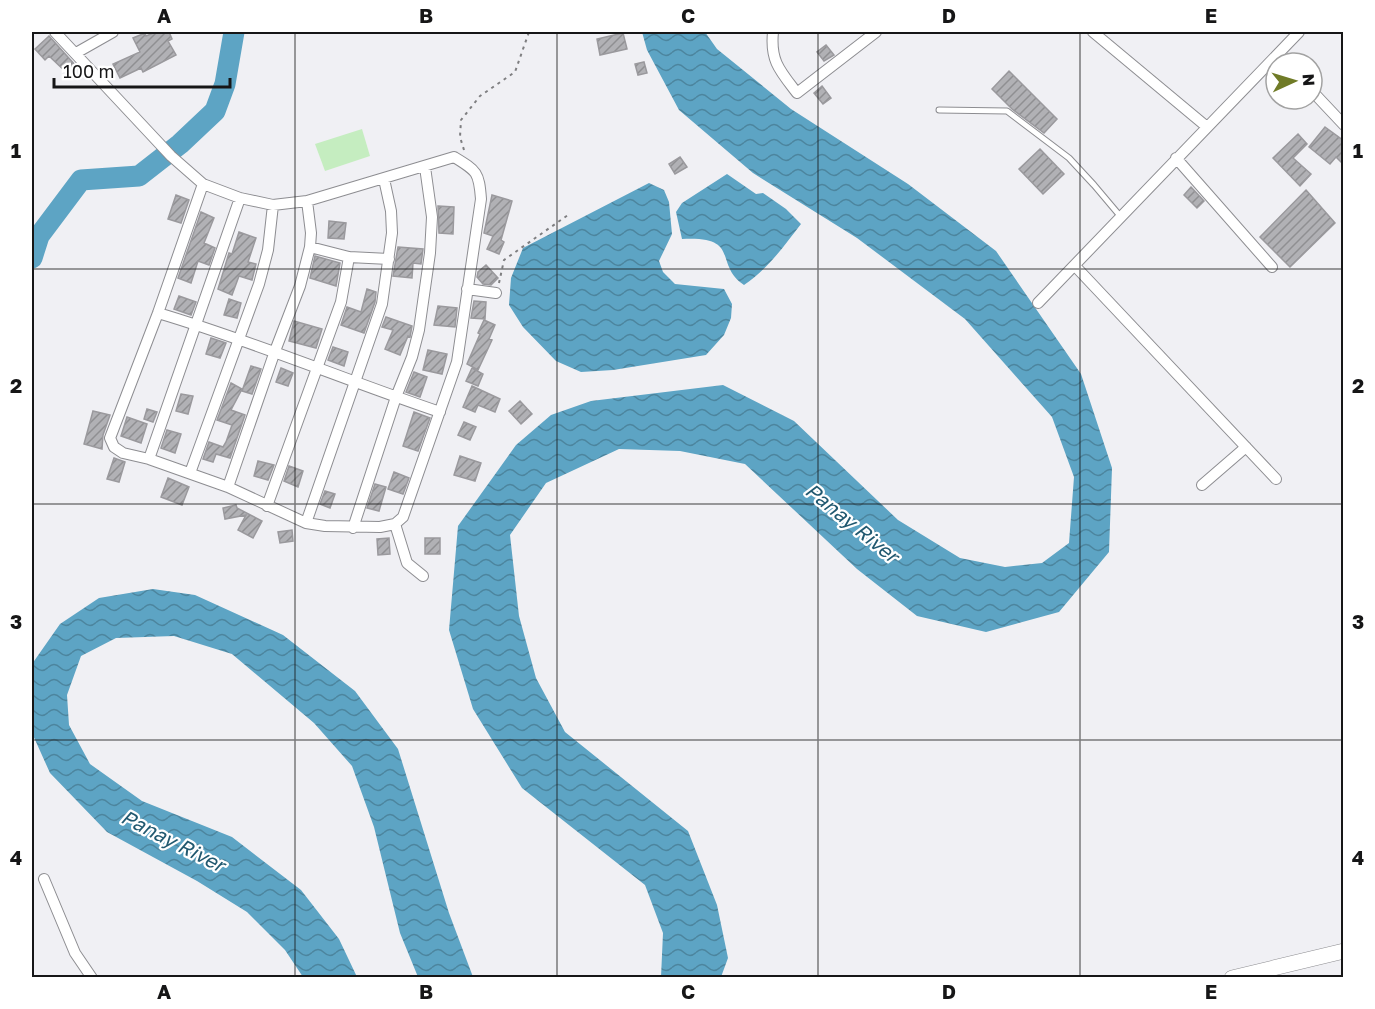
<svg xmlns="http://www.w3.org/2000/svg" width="1375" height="1009" font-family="'Golos Text',sans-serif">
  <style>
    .grass { fill: #c5edc0 }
    .water { fill: url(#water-waves) }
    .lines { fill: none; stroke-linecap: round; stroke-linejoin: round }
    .river { stroke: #5da4c4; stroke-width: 21 }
    .building { fill: url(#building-hatch); stroke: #9a999d; stroke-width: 1.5 }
    .lane-casing { stroke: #8d8d91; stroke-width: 7 }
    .street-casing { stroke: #8d8d91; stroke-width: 12 }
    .secondary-casing { stroke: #8d8d91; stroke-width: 16 }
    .path { stroke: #7e7e80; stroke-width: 2; stroke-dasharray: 3 4.5; stroke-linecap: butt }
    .lane { stroke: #fff; stroke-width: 5 }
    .street { stroke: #fff; stroke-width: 10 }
    .secondary { stroke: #fff; stroke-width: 15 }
    .grid { fill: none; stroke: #161617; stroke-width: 1.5; stroke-opacity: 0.55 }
    .labels { text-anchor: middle; stroke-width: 4.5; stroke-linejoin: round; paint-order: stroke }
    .water-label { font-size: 20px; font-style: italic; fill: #215970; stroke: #fff }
    .neatline { fill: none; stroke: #161617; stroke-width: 2 }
    .grid-label { font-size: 20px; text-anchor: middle; font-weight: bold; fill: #161617 }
  </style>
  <defs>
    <pattern id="water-waves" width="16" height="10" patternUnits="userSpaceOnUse" patternTransform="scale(1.5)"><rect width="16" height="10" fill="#5da4c4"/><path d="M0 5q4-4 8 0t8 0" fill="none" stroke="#4c859e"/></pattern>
    <pattern id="building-hatch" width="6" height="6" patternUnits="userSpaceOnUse" patternTransform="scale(1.5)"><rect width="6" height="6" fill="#b1b1b5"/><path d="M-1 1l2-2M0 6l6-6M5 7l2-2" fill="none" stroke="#8f8f92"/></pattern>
  </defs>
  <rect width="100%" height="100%" fill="#f0f0f4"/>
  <!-- grass -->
  <path class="grass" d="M362,129l8,27 -45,15 -10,-27z"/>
  <!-- water -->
  <path class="water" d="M642,32h63l12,17 74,60 117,75 88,67 85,123 31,94 -3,84 -50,60 -73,20 -69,-16 -60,-47 -112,-105 -65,-13 -61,-2 -73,34 -36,52 9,81 17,62 29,54 123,99 29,74 11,53 -7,19h-60l2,-44 -18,-48 -123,-97 -49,-79 -24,-79 9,-104 58,-81 35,-30 40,-14 132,-16 71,36 104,99 62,38 45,9 37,-4 27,-20 5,-66 -22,-60 -87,-98 -108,-81 -104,-65 -74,-63 -32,-60z
    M727,174l29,20 7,-1 23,16 15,15c-17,22 -34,46 -57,61 -31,-21 -2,-49 -62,-46l-6,-27 6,-9z
    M649,183l15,7 5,12 3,32 -13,27 4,11 12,12 49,5 8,15 -1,14 -7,17 -18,20 -93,15 -32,2 -25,-11 -33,-34 -14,-22 2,-27 12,-30z
    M153,589l42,6 88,40 72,56 43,58 51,164 24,64h-55l-18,-44 -26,-106 -22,-61 -38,-43 -82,-69 -58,-18 -58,2 -35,18 -14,39 2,30 21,39 52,37 90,36 69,53 38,49 18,38h-54l-18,-27 -38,-38 -50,-31 -90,-49 -57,-59 -18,-40v-69l28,-40 39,-26z"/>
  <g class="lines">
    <!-- river -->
    <path class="river" d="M32,258l7,-22 42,-56 58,-4 41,-32 35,-33 10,-27 9,-52"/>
  </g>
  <!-- building -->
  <path class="building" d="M156,32h13l3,7 -4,2 8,14 -33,17 -2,-4 -21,10 -7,-14 27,-12 -7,-14 12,-5 1,3z
    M623,33l4,16 -27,6 -3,-16z
    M49,36l27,30 -8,8 -19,-18 -4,4 -10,-11z
    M826,45l8,10 -10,6 -7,-9z
    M644,62l3,11 -9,2 -3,-11z
    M1009,71l48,48 -13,14 -32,-24 -20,-20z
    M822,86l9,12 -8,6 -9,-11z
    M1325,127l19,14v24l-8,-8 -6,7 -21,-17z
    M1298,134l9,10 -14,14 18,16 -11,12 -27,-28z
    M1040,149l24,25 -21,20 -24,-25z
    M680,157l7,10 -12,7 -6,-10z
    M1191,187l13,14 -7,7 -13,-13z
    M1306,190l29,33 -45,44 -30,-30z
    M176,195l13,5 -8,23 -13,-4z
    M492,195l20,6 -11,39 3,2 -5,12 -12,-5 6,-13 -9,-3z
    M438,206l16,1 -1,27 -14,-1z
    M201,212l13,6 -10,25 11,5 -6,17 -11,-4 -7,22 -13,-5z
    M329,221l17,2 -2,16 -16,-1z
    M239,232l17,6 -8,24 8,2 -4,16 -13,-4 -7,19 -14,-6 11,-36 3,1z
    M398,247l25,2 -2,15 -8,-1 -1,15 -19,-2z
    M315,256l25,7 -4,23 -26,-8z
    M486,265l12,13 -7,7 -8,-1 -6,-7 1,-5z
    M367,289l9,3 -1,10 -11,31 -23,-8 6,-18 14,5z
    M179,296l17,6 -5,13 -17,-6z
    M229,299l12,4 -4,15 -13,-3z
    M474,301l12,1 -1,17 -14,-1z
    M438,306l19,2 -2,19 -21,-2z
    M386,317l26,9 -2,11 -2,-1 -8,19 -15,-6 8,-19 -11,-3z
    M484,320l11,5 -6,14 3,1 -14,30 -11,-6 13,-30 -2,-1z
    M294,321l28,8 -6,19 -27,-7z
    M211,338l15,5 -6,15 -14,-4z
    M333,347l15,5 -4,14 -16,-6z
    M428,350l19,4 -5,20 -19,-4z
    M251,366l10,3 -9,25 -10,-3z
    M281,368l12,5 -5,13 -12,-4z
    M472,368l11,6 -5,12 -12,-5z
    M414,372l13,5 -7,20 -14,-5z
    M231,383l11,6 -11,21 14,5 -15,43 -14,-4 -3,8 -10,-3 6,-17 14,5 3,-5 6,-17 -15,-5z
    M472,386l28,13 -5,13 -17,-7 -3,7 -12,-5z
    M181,394l12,2 -5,18 -12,-3z
    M520,401l12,13 -11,10 -12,-13z
    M147,409l10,3 -4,10 -9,-3z
    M93,411l17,4 -7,20 -1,14 -18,-5z
    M414,412l16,6 -12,33 -15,-5z
    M127,417l20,7 -6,19 -20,-7z
    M464,422l12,5 -6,13 -12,-5z
    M167,430l14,4 -6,19 -14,-5z
    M460,456l21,7 -6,18 -21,-6z
    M114,458l11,4 -6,20 -12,-3z
    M258,461l16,4 -6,15 -14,-4z
    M289,466l14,5 -5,16 -14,-6z
    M394,472l15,6 -6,16 -15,-5z
    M168,478l21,9 -7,18 -21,-8z
    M375,484l11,3 -7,24 -12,-3z
    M325,491l10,3 -5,14 -10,-4z
    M236,505l1,3 25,13 -9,17 -15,-8 8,-15 -21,4 -2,-11z
    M292,530l1,11 -13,2 -2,-11z
    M389,538l1,16 -12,1 -1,-16z
    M425,538h15v16h-15z"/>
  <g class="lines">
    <defs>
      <path id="lane" d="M939,110l68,1 62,47 25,27 27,32"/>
      <path id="street" d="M55,32l116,124 32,28 37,14 33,7 34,-4 147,-44c23,14 25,15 27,42l-24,163 -54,155 -8,7 -15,3 -55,-1 -19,-3 -78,-36 -79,-28 -26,-6 -9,-6 -4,-9 48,-125 45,-129
        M773,32c-3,29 7,39 24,61l79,-61
        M1093,32l114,95
        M76,53l37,-21
        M1312,91l32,34
        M1176,158l96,109
        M310,247l39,10 40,2
        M1075,266l201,213
        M467,289l29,4
        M1038,303l261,-271
        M158,313c95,28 187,67 282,99
        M149,459l91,-261
        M190,473l69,-189 9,-34 5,-45
        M1202,485l44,-38
        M228,487l47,-136 25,-65 10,-39 1,-14 -4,-32
        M267,506l74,-204 8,-45
        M306,523l76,-219 10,-71 -1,-22 -7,-32
        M395,524l12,39 16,13
        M353,528l43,-131 16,-40 7,-27 11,-77 2,-36 -7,-50
        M44,879l31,74 17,25"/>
      <path id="secondary" d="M1232,978l112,-27"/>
    </defs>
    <!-- lane casing -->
    <use href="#lane" class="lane-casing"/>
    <!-- street casing -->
    <use href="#street" class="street-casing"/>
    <!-- secondary casing -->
    <use href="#secondary" class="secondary-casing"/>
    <!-- path -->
    <path class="path" d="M464,150l-4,-13 1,-17 19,-24 35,-24 14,-40
      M499,283l5,-23 64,-45"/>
    <!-- lane -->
    <use href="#lane" class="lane"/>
    <!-- street -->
    <use href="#street" class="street"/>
    <!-- secondary -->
    <use href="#secondary" class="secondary"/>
  </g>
  <!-- grid -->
  <path class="grid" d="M295,32v946M557,32v946M818,32v946M1080,32v946M32,269h1312M32,504h1312M32,740h1312"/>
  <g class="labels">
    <!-- water labels -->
    <g class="water-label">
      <text transform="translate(852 523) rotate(39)" y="7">Panay River</text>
      <text transform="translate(173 841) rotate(27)" y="7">Panay River</text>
    </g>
  </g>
  <!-- border -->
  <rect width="1375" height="1009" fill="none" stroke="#ffffff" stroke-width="66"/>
  <!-- north arrow -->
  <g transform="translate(1294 81) rotate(86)"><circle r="28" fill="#ffffff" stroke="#a2a2a2" stroke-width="1.5"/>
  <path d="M0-4.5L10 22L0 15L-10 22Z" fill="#707b27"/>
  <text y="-9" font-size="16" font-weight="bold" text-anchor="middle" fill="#161617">N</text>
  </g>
  <!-- scale -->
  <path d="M54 78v9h176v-9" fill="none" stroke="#161617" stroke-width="3"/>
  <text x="63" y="78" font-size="18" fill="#161617" stroke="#ffffff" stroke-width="4.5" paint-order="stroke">100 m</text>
  <rect x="33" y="33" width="1309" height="943" class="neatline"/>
  <g class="grid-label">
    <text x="164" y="23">A</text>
    <text x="426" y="23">B</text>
    <text x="688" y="23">C</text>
    <text x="949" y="23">D</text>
    <text x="1211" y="23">E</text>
    <text x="16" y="158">1</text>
    <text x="1358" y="158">1</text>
    <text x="16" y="393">2</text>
    <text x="1358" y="393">2</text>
    <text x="16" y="629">3</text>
    <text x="1358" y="629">3</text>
    <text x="16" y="865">4</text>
    <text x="1358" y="865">4</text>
    <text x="164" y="999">A</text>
    <text x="426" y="999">B</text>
    <text x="688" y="999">C</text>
    <text x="949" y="999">D</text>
    <text x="1211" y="999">E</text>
  </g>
</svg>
